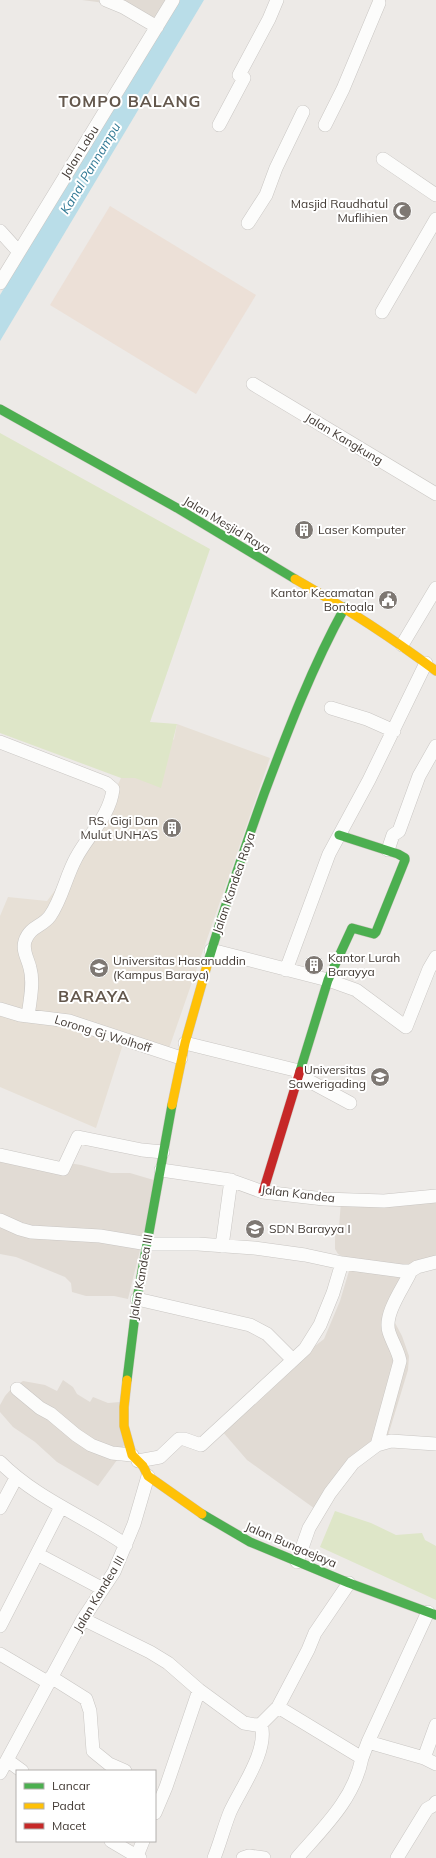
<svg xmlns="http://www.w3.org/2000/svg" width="436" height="1858" font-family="Mulish,sans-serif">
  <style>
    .residential { fill: #e1dbd4 }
    .commercial { fill: #ece0d7 }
    .education { fill: #e7e0d6 }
    .green { fill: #dee6c8 }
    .water { fill: #b9dde8 }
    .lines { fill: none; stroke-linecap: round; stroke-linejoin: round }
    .street-casing { stroke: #c9c6c3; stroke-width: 14 }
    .fast-casing { stroke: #cdc7c0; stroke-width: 10 }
    .slow-casing { stroke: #cdc7c0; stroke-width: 10 }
    .jam-casing { stroke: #cdc7c0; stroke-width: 10 }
    .street { stroke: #fcfcfb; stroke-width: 13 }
    .fast { stroke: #4caf50; stroke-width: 9 }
    .slow { stroke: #ffc107; stroke-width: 9 }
    .jam { stroke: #c62828; stroke-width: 9 }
    .labels { text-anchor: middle; stroke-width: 4; stroke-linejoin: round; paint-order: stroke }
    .street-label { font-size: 12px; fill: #423a34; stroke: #fff }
    .poi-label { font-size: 12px; fill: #423a34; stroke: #fff; text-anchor: end }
    .water-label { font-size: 13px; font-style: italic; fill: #337a95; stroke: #fff }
    .district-label { font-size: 16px; font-weight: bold; letter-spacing: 1px; fill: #63574c; stroke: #fff }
  </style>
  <rect width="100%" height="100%" fill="#edeae7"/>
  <!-- residential -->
  <path class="residential" d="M82,0h92l-14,24 -40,-19z
    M0,1152l81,13 30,8h19l27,8 -29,118 -14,-3h-28l-14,-4 -1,-9 -6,-6 -49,-20 -16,-3z
    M436,1192v71l-22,6 -21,50 9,17 7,20 -1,14 -21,69 -18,14 -51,58 -71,-51 -25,-29 76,-72 26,-20 16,-38 12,-40 -14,-7 -3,-5v-14l4,-8 2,-26z
    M63,1380l10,7 4,7 13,8 3,-5 15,6 12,-1 4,43 -7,15 -19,26 -41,-24 -22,-20 -22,-15 -13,-15v-7l5,-9 8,-9 10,-6 22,4 12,6z"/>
  <!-- commercial -->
  <path class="commercial" d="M110,206l146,89 -60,99 -146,-89z"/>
  <!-- education -->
  <path class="education" d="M177,724l93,34 -104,299 -43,-13 -27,84 -96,-41v-171l8,-19 39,4 43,-57 31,-66h14l39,-39z"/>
  <!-- green -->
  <path class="green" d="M0,433l210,116 -60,173 27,2 -16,64 -26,-10h-14l-121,-45z
    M335,1511l36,12 25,12 26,-2 3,7 11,6v54l-116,-53z"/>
  <!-- water -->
  <path class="water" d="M178,0h26l-204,341v-46z"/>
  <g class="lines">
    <defs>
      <path id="street" d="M106,0l17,7 34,20
        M239,75l30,-56 8,-19
        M219,125l25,-47
        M325,125l18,-36 36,-86
        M383,159l53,36
        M248,223l18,-28 10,-27 27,-56
        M0,231l19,21
        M0,283l173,-283
        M382,312l54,-93
        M253,384l183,110
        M402,645l34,-57
        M331,708l36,11 27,12
        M0,742l106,41 7,6c-3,27 -25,46 -37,69 -10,18 -14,41 -26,58 -8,11 -20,10 -25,25 -3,10 3,18 5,27 4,14 0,33 -2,48
        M388,850l5,-15 6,-4 20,-55 17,-30
        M211,950l117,30 28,10 50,37 23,-58 7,-12
        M286,970l43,-116 40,-74 57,-117
        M0,1009l20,6 49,6 112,37
        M185,1043l114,28
        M298,1075l52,28
        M0,1155l63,14 15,-32 64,13 21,2
        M161,1170l69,10 33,12 61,7 60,2 52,-5
        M0,1220l20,9 11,3 69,4 48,8h50l56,4 51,7 37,8 60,8h9l6,-4 19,-5
        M222,1246l9,-66
        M137,1299l113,26 17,9 26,26
        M17,1389l23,19 11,6 25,21 15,10 21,8 20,2
        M377,1445l14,-4 45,3
        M138,1461l22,-4 19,-18h5l17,6 104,-96 15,-24 13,-32 9,-30
        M0,1462c37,37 84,54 126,83
        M0,1508l16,-30
        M37,1554l66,35
        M297,1562l12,-34 21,-35 23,-30 24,-18 23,-84c-2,-11 -8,-19 -11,-29 -6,-18 15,-45 22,-61
        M83,1619l67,33 18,11 31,27 45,33 12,2 5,-1 17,-17 84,51 6,-16 56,16 12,6
        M0,1626l61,-119
        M0,1654l49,29
        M51,1677l35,22 4,12 3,40 16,13 16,7
        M278,1707l30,-57 7,-17 34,-50
        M368,1742l60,-130
        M424,1758l12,-33
        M7,1760l15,11
        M0,1773l83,-154 31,-47 20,-48 14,-48
        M155,1813l11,-26 33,-97
        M111,1841l29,17
        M137,1856l6,-15
        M214,1858c6,-15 10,-31 16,-46 11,-24 39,-62 31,-88
        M243,1858l6,-2 15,2
        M297,1858c27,-31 57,-59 65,-100
        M397,1858l30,-49 7,-4 2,-3"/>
      <path id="fast" d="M0,409l177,99 118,71
        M208,962c17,-57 36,-112 56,-168 24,-64 48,-127 81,-187
        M300,1071l28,-91 24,-52 22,6 2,-2 29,-72v-2l-7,-4 -59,-19
        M127,1380l10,-81 35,-194
        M202,1514l48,28 99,41 87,32"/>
      <path id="slow" d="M295,579c49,28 96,58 141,92
        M172,1105l13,-62 23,-81
        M127,1380l-3,27v19l8,29 11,11 5,10 54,38"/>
      <path id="jam" d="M263,1192l37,-121"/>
    </defs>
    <!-- street casing -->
    <use href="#street" class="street-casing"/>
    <!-- fast casing -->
    <use href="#fast" class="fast-casing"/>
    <!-- slow casing -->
    <use href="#slow" class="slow-casing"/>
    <!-- jam casing -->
    <use href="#jam" class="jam-casing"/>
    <!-- street -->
    <use href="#street" class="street"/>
    <!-- fast -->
    <use href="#fast" class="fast"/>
    <!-- slow -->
    <use href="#slow" class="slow"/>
    <!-- jam -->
    <use href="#jam" class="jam"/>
  </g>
  <!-- icons -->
  <defs>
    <symbol id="mosque-disc" viewBox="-11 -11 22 22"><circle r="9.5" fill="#7e7873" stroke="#fff"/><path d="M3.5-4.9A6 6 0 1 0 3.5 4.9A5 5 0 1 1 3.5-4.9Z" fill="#fff"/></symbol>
    <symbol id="building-disc" viewBox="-11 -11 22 22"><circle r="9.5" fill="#7e7873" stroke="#fff"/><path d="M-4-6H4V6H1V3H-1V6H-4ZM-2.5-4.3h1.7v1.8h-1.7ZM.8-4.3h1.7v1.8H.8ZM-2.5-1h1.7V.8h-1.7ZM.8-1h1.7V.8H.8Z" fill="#fff"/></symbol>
    <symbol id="civic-disc" viewBox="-11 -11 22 22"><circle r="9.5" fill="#7e7873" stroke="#fff"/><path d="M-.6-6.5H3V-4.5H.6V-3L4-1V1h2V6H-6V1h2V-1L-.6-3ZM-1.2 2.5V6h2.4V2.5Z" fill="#fff"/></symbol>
    <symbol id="university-disc" viewBox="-11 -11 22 22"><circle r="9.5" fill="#7e7873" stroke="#fff"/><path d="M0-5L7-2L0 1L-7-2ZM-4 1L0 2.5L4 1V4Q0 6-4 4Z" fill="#fff"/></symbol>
    <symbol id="school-disc" viewBox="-11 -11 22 22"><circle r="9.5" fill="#7e7873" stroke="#fff"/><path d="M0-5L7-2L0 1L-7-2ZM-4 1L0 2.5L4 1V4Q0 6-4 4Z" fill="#fff"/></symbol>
  </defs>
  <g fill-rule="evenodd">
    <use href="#mosque-disc" x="391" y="200" width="22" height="22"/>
    <use href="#building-disc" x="293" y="519" width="22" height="22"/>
    <use href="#civic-disc" x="377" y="589" width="22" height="22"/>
    <use href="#building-disc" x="161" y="817" width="22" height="22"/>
    <use href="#building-disc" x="303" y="954" width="22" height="22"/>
    <use href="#university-disc" x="88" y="957" width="22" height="22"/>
    <use href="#university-disc" x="369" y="1066" width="22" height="22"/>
    <use href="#school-disc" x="244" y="1218" width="22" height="22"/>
  </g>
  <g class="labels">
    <!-- street labels -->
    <g class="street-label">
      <text transform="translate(80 152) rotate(-58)" y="4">Jalan Labu</text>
      <text transform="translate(344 439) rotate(31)" y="4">Jalan Kangkung</text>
      <text transform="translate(227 525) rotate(31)" y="4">Jalan Mesjid Raya</text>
      <text transform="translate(234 883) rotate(-71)" y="4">Jalan Kandea Raya</text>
      <text transform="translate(103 1034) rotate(17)" y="4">Lorong Gj Wolhoff</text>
      <text transform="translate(298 1194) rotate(7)" y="4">Jalan Kandea</text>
      <text transform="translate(141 1277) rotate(-80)" y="4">Jalan Kandea III</text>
      <text transform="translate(291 1545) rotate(23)" y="4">Jalan Bungaejaya</text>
      <text transform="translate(99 1594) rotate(-59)" y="4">Jalan Kandea III</text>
    </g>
    <!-- poi labels -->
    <g class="poi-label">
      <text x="388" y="208">Masjid Raudhatul<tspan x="388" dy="14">Muflihien</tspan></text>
      <text x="318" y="534" text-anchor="start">Laser Komputer</text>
      <text x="374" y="597">Kantor Kecamatan<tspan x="374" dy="14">Bontoala</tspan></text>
      <text x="158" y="825">RS. Gigi Dan<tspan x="158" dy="14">Mulut UNHAS</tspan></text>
      <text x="328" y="962" text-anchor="start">Kantor Lurah<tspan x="328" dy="14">Barayya</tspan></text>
      <text x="113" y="965" text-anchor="start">Universitas Hasanuddin<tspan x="113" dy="14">(Kampus Baraya)</tspan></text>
      <text x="366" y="1074">Universitas<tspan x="366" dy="14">Sawerigading</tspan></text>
      <text x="269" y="1233" text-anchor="start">SDN Barayya I</text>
    </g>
    <!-- water labels -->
    <g class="water-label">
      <text transform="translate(90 168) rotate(-59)" y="5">Kanal Pannampu</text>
    </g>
    <!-- district labels -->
    <g class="district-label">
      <text x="130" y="107">TOMPO BALANG</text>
      <text x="94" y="1002">BARAYA</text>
    </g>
  </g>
  <!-- legend -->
  <rect x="16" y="1770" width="140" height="72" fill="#ffffff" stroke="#b3b0ae"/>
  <rect x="24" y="1783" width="20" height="6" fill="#4caf50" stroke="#b3b0ae"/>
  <text x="52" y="1790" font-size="12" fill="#423a34">Lancar</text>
  <rect x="24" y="1803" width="20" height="6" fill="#ffc107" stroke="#b3b0ae"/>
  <text x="52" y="1810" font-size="12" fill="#423a34">Padat</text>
  <rect x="24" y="1823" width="20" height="6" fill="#c62828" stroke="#b3b0ae"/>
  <text x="52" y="1830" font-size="12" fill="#423a34">Macet</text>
</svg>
